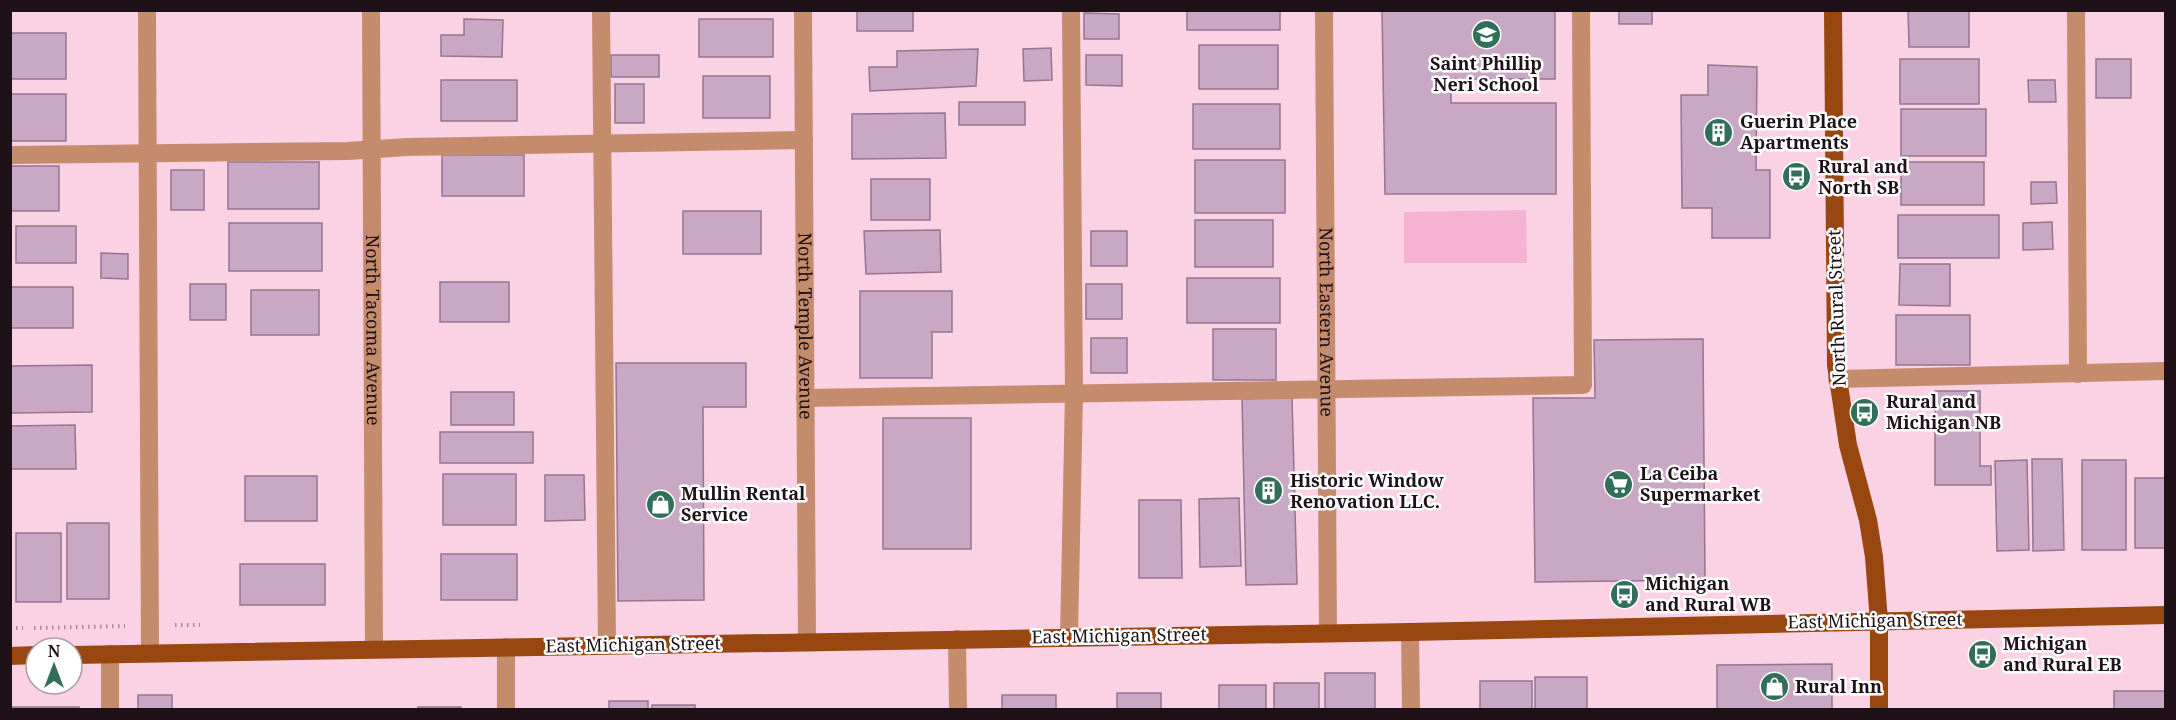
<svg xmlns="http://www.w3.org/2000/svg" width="2176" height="720" font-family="'Noto Serif',serif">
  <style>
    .green { fill: #f6b2d2 }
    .building { fill: #c8a8c4; stroke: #947691; stroke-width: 1.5 }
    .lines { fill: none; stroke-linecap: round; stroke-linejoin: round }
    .path { stroke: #a78897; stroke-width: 4; stroke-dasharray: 1.5 4.5; stroke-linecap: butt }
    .minor { stroke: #c48b6c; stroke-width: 18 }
    .major { stroke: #97470f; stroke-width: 18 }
    .labels { text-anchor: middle; stroke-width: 5; stroke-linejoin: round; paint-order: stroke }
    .poi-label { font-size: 18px; font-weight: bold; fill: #1f1118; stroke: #fff; text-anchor: start }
    .street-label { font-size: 18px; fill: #1f1118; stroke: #fff }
  </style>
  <rect width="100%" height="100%" fill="#fbd1e4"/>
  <!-- green -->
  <path class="green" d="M1526,210l1,53h-123v-51z"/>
  <!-- building -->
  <path class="building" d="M857,10h56v21h-56z
    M1187,10h93v20h-93z
    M1382,10h173v69h-104v24h105v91h-171z
    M1619,10h33v14h-33z
    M1908,10h61v37h-60z
    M1084,13l35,1v25h-35z
    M464,19l39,1 -1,37 -61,-1v-21h23z
    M699,19h74v38h-74z
    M10,33h56v46h-56z
    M1199,45h79v44h-79z
    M1051,48l1,32 -28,1 -1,-32z
    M978,49l-2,37 -106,5 -1,-24h28v-16z
    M611,55h48v22h-48z
    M1086,55h36v31l-36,-1z
    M1900,59h79v45h-79z
    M2096,59h35v39h-35z
    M1708,65l49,2 -1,103h14v68h-58v-30h-30l-1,-113h27z
    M703,76h67v42h-67z
    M441,80h76v41h-76z
    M2028,80h27l1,22h-27z
    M615,84h29v39h-29z
    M10,94h56v47h-56z
    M959,102h66v23h-66z
    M1193,104h87v45h-87z
    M1901,109h85v47h-85z
    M945,113l1,45 -94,1v-45z
    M442,155h82v41h-82z
    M1195,160h90v53h-90z
    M228,162h91v47h-91z
    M1901,162h83v43h-83z
    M10,166h49v45h-49z
    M171,170h33v40h-33z
    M871,179h59v41h-59z
    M2031,182h25l1,21 -26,1z
    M683,211h78v43h-78z
    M1898,215h101v43h-101z
    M1195,220h78v47h-78z
    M2052,222l1,27 -30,1v-27z
    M229,223h93v48h-93z
    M16,226h60v37h-60z
    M940,230l1,42 -75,2 -2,-43z
    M1091,231h36v35h-36z
    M101,253l27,1v25l-27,-1z
    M1900,264h50v42l-51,-1z
    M1187,278h93v45h-93z
    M440,282h69v40h-69z
    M190,284h36v36h-36z
    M1086,284h36v35h-36z
    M10,287h63v41h-63z
    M251,290h68v45h-68z
    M860,291h92v41h-20v46h-72z
    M1896,315h74v50h-74z
    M1213,329h63v51h-63z
    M1091,338h36v35h-36z
    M1703,339l2,241 -170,2 -2,-184h62l-1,-58z
    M616,363h130v44h-43l1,193 -86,1z
    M92,365v47l-82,1v-47z
    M1935,391h45v75h11v19h-56z
    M451,392h63v33h-63z
    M1292,397l5,187 -51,1 -4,-186z
    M883,418h88v131h-88z
    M75,425l1,44h-66v-43z
    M440,432h93v31h-93z
    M2032,459h30l2,91 -31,1z
    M2027,460l2,90 -32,1 -2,-90z
    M2082,460h44v90h-44z
    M443,474h73v51h-73z
    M545,475h39l1,45 -40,1z
    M245,476h72v45h-72z
    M2135,478h31v70h-31z
    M1239,498l2,68 -41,1 -1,-68z
    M1139,500h42l1,78h-43z
    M67,523h42v76h-42z
    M16,533h45v69h-45z
    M441,554h76v46h-76z
    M240,564h85v41h-85z
    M1832,664v46h-115v-45z
    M1325,673h50v37h-50z
    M1535,677h52v33h-52z
    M1480,681h52v29h-52z
    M1274,683h45v27h-45z
    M1219,685h47v25h-47z
    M2114,691h52v19h-52z
    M1117,693h44v17h-44z
    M138,695h34v15h-34z
    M1002,695h54v15h-54z
    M609,701h39v9h-39z
    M652,705h43v5h-43z
    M10,707h69v3h-69z
    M418,707h43v3h-43z"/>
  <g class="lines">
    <!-- path -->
    <path class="path" d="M175,625h25
      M10,628h13
      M34,628l91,-2"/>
    <!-- minor -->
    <g class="minor">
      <path d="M147,10l3,643"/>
      <path id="s1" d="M371,10l3,639"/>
      <path d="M601,10l6,636"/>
      <path id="s2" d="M803,10l4,632"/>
      <path id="s3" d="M1324,10l4,623"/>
      <path d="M2076,10l2,364"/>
      <path d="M10,155l338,-4 59,-4 397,-7"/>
      <path d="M1837,379l329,-8"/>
      <path d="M805,398l778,-13 -2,-375"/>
      <path d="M1410,632l1,78"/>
      <path d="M1069,637l5,-244 -3,-383"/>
      <path d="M957,639l1,71"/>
      <path d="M506,647v63"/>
      <path d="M110,710v-56"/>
    </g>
    <!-- major -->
    <path class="major" d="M1833,10l3,355 12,80 20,75 6,37 5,64v89
      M72,655l1338,-23 756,-17
      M10,656l26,-1"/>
  </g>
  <!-- icons -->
  <defs>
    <symbol id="school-disc" viewBox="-11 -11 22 22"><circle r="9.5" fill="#316f5b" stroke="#fff"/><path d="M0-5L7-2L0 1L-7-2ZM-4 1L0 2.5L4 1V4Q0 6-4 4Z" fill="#fff"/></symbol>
    <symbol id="building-disc" viewBox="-11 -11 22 22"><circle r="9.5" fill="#316f5b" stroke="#fff"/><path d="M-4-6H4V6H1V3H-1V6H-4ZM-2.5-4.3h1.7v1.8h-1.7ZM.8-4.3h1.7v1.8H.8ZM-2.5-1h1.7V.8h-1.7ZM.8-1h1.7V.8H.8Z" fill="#fff"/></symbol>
    <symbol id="bus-disc" viewBox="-11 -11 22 22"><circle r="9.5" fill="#316f5b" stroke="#fff"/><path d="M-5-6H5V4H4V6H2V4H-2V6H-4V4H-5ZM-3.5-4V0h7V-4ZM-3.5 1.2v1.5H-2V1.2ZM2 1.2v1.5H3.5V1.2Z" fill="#fff"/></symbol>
    <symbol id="supermarket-disc" viewBox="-11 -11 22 22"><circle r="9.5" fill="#316f5b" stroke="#fff"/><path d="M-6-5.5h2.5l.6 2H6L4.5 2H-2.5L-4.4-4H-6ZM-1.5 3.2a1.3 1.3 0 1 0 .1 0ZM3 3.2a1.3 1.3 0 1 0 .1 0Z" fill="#fff"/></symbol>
    <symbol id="shop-disc" viewBox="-11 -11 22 22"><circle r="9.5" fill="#316f5b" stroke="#fff"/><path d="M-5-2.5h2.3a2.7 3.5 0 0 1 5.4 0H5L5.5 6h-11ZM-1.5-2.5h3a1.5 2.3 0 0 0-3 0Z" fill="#fff"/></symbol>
  </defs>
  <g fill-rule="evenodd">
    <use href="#school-disc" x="1470" y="18" width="33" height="33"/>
    <use href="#building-disc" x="1702" y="116" width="33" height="33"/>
    <use href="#bus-disc" x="1780" y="160" width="33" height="33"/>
    <use href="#bus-disc" x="1848" y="396" width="33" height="33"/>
    <use href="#supermarket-disc" x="1602" y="468" width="33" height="33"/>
    <use href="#building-disc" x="1252" y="474" width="33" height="33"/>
    <use href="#shop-disc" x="644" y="488" width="33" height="33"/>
    <use href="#bus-disc" x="1608" y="578" width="33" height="33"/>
    <use href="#bus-disc" x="1966" y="638" width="33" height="33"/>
    <use href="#shop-disc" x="1758" y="670" width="33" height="33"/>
  </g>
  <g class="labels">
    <!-- poi labels -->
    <g class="poi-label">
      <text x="1486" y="70" text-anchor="middle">Saint Phillip<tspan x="1486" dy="21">Neri School</tspan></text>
      <text x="1740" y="128">Guerin Place<tspan x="1740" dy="21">Apartments</tspan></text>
      <text x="1818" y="173">Rural and<tspan x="1818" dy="21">North SB</tspan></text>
      <text x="1886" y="408">Rural and<tspan x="1886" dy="21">Michigan NB</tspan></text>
      <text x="1640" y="480">La Ceiba<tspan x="1640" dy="21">Supermarket</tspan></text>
      <text x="1290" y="487">Historic Window<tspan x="1290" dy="21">Renovation LLC.</tspan></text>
      <text x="681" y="500">Mullin Rental<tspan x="681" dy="21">Service</tspan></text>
      <text x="1645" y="590">Michigan<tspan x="1645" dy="21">and Rural WB</tspan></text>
      <text x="2003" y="650">Michigan<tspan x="2003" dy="21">and Rural EB</tspan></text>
      <text x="1795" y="693">Rural Inn</text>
    </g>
    <!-- street labels -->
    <g class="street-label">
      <text transform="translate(1837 308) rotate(-92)" y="6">North Rural Street</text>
      <text dy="6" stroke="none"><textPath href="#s3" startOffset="312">North Eastern Avenue</textPath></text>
      <text dy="6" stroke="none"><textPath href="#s2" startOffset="316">North Temple Avenue</textPath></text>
      <text dy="6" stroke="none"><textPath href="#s1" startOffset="320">North Tacoma Avenue</textPath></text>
      <text transform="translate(1875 621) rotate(-1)" y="6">East Michigan Street</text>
      <text transform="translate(1119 636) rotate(-1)" y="6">East Michigan Street</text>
      <text transform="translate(633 645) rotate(-1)" y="6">East Michigan Street</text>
    </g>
  </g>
  <!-- border -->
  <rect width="2176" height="720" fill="none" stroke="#1f1118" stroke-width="24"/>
  <!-- north arrow -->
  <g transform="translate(54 666)"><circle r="28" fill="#ffffff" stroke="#a5a0a3" stroke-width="1.5"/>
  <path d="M0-4.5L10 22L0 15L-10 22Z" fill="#316f5b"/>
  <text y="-9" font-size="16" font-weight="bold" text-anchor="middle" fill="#1f1118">N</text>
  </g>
</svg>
